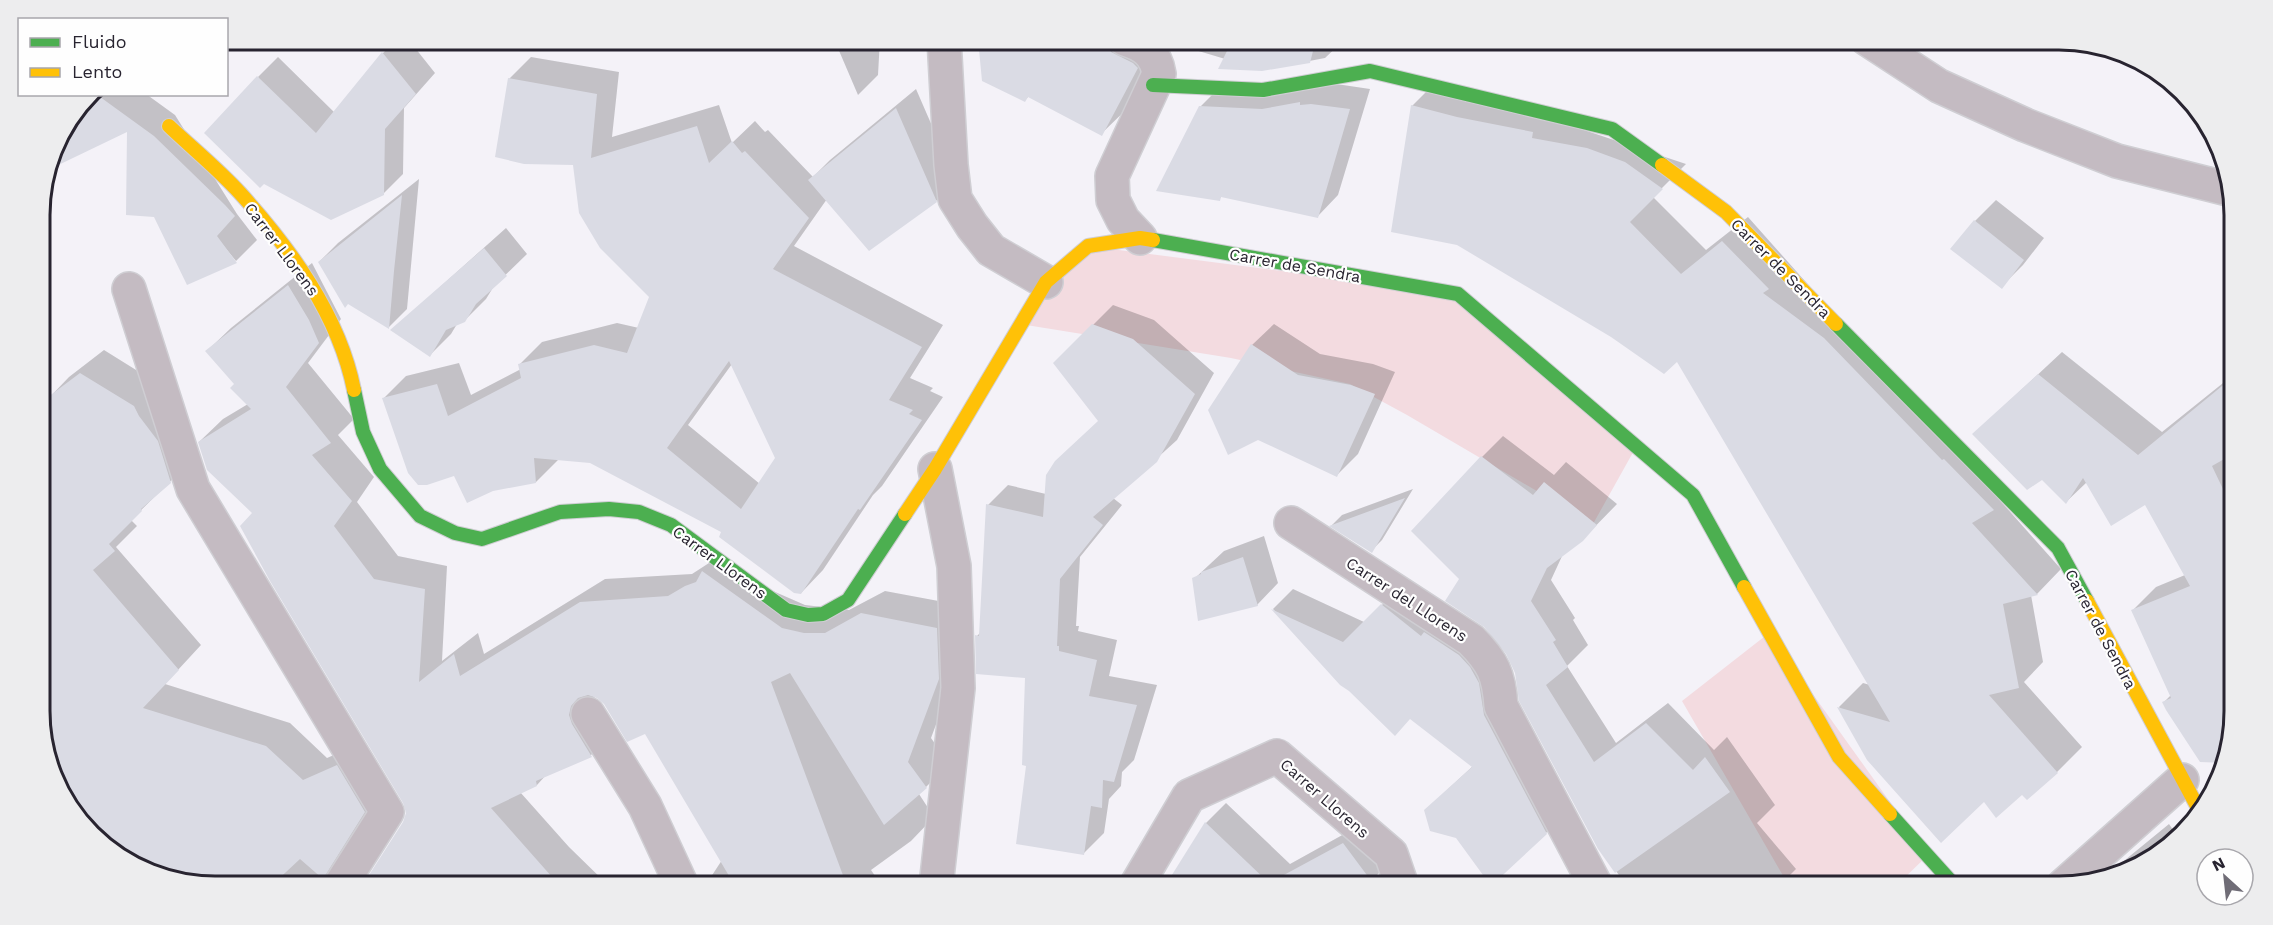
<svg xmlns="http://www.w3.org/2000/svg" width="2273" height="925" font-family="'Work Sans',sans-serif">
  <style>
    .green { fill: #f3dbe0 }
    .shadow { fill: #0003; fill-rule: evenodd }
    .building { fill: #dadbe4; fill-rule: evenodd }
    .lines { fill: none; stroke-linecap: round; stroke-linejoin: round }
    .street-casing { stroke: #cfced3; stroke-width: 36 }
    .fast-casing { stroke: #cfced3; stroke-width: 16 }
    .slow-casing { stroke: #cfced3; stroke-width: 16 }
    .street { stroke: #c4bbc2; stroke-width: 33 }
    .fast { stroke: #4caf50; stroke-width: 14 }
    .slow { stroke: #ffc107; stroke-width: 14 }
    .labels { text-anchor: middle; stroke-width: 4.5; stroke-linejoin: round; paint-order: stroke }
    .street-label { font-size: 16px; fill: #282430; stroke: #fefefe }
    .rim { fill: none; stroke: #282430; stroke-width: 3 }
  </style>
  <rect width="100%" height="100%" fill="#f4f2f8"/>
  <!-- green -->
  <path class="green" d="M1088,246l370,48 178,153 -43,77 -186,-109 -57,-31 -119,-26 -211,-34z
    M1769,633l159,222 -32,31h-107l-107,-185z"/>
  <!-- shadow -->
  <path class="shadow" d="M397,39h11l27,34 -31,35 -1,66 -20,20 -52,24 -73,-141 20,-20 57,56 48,-60z
    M834,39h46l-2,36 -20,20z
    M980,39h365l-20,19 -63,12 -97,-29 -32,62 -32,31 -72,-38 -4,4 -41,-20z
    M2031,39h27l57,9 21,14z
    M531,57l88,15 -7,65 107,-32 13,38 23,-22 10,11 3,-2 45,47 17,-17 86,-71 40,92 -20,20 -109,-2 -33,47 149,79 -33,53 23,10 -3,3 13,6 -61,89 -9,9 -50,75 -22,23 -78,-62 -132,-70 -32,-2 -23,23 -81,-8 -71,-76 22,-22 53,-13 12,32 50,-26 -1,-5 22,-22 75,-19 22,5 12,-31 -77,-134 -65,-84zM732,364l45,95 -17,25 -72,-59z
    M1437,81l249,83 -33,33 53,53 42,-33 313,352 -24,25 -6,1 12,67 -19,20 58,65 -25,25 -35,21 -38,7 -116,-41 -29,-52 24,-24 7,2 -193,-325 -265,-254z
    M1343,85l27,4 -32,106 -20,21 -96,-20 -3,3 -19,-92 21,-21z
    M90,94h56l29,21 62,99 20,26 -21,21 -107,-131z
    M419,179l-12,130 -18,18 -70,-65 19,-19z
    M1996,200l48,38 -21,27 -22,22 -26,-66z
    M506,228l21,26 -33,32 -8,13 -22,22 -7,3 -6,10 -21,21 -38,-25z
    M312,263l29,56 -33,44 46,56 -16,16 36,42 -17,25 41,54 49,10 -5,95 36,-28 6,21 121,-75 87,-5 17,-11 96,42 44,5 36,-19 75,14 2,50 -31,83 18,26 -30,30 15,23 -23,24 -40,29 11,16h-177l17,-26 -76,-128 -53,-37 22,37 -24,23 -44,19 -10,11 -17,7 49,55 40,39h-394l-57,-9 -113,-475 24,-25 35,-27 53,33 37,75 -63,62 6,6 -21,21 85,98 -36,39 125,39 37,35 34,-15 26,44 -33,92 13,2 37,-58 3,-10 -3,-11 -149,-289 -56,-71 24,-23 25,-15 -12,-20 -29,-33 24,-23z
    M1113,305l41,15 60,53 -37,67 -64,58 9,7 -42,52 -4,69h3l-1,5 39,9 -8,36 48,9 -23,75 -12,12 -1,14 -12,13 -5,34 -20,20 -56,-88 -1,-88 -50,-41 4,-4 7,-127 20,-20 38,9 54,-74 -45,-57z
    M1274,324l46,30 53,10 22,8 -37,82 -21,21 -85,-130z
    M2233,335v12l-5,-6z
    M2062,352l100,80 71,-57 1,335 -9,52 -24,-1 -37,-59 7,-7 -38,-85 23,-23 29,-12 -39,-72 -59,-21 -21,20 -23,-24 -69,-44z
    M1503,436l51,39 12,-13 51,42 -35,36 -19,14 -12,26 24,38 -2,2 15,25 -21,21 49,77 52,-40 46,47 13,-13 48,68 -18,18 39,46 -17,17h-152l-28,-38 -92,-195 -46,-75 21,-121z
    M1413,489l-31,51 -11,11 -39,-26 10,-10z
    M1264,536l14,47 -21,22 -63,-26 30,-28z
    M1403,585l39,31 125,196 -21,21 -99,-43 26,-24 -62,-49 -70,-33 -68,-75 20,-20 71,33z
    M1226,803l64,61 74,-41 27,38 -20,20 -205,5 40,-63z
    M2169,824l7,10 -11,16 -51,19z"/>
  <!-- building -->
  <path class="building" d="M978,39h129l4,13 22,11 5,5 -36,68 -74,-39 -3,5 -43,-21z
    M1233,39h83l-6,24 -48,8 -44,-2z
    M382,52l34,42 -31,35 -1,66 -53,25 -67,-36 -4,4 -56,-55 53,-57 59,57z
    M508,78l89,16 -6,64 106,-32 12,37 23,-22 10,12 3,-2 64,67 -36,51 149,78 -33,53 24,10 -4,4 13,6 -62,90 -2,-1 -57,85 -7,-1 -75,-56 2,-5 -131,-69 -56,-5 2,25 -43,8 -26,12 -13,-27 -27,9h-9l-10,-12 -26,-75 55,-14 11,32 73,-38 -3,-14 76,-19 33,8 22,-56 -49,-49 -21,-35 -6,-48 -49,-1 -29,-7zM729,361l46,97 -34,51 -74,-61z
    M90,94h6l58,42 71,69 10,11 -18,20 20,27 -50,22 -33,-68 -28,-2 1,-83 -79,38 9,-33z
    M1300,102v3l11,-1 39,5 -32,109 -97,-21 -1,4 -64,-10 43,-85 63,3z
    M1411,105l46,12 76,15 -1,6 55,10 38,14 38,27 -33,33 51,52 41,-33 47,48 -6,4 61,45 118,122 2,-1 50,51 -22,13 66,72 -35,9 16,84 -30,7 69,78 -31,27 -5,-5 -26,23 -12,-16 -43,41 -74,-83 -30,-53 53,15 -213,-360 -13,12 -53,-37 -154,-92 -66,-13z
    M896,108l41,94 -68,49 -61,-71z
    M402,195l-8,76 -5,58 -41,-25 -3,4 -27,-46z
    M1974,220l50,40 -22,29 -52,-40z
    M484,248l23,28 -31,28 -11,18 -19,8 -16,27 -40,-27z
    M288,285l21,35 10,23 -33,44 45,56 -19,12 40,46 -18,25 40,53 51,10 -6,93 35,-28 6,22 120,-74 88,-6 17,-10 11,-4 6,-11 80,57 22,5h21l36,-20 76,15 2,51 -31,83 19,26 -43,37 -94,-152 -19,9 76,204h-112l-90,-152 -18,8 -23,-38 -7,-6 -9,-3 -10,3 -7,8 -2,9 3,9 20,33 -56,24 1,5 -46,22 69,78h-198l41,-64 3,-9 -3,-10 -133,-222 -30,-55 12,-13 -45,-43 -9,-28 53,-33 -21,-21 4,-4 -29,-33z
    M1092,324l41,15 62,55 -38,68 -64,55 10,8 -43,54 -3,67h2v5l38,9 -8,36 48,9 -23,77 -11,-2 -1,28 -11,-2 -7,49 -68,-11 10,-78 -4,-1 3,-87 -49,-4 -1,-39 4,1 7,-132 57,13 3,-42 9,-14 43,-40 -45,-58z
    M1251,344l47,31 53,10 24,9 -38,83 -79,-37 -30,15 -20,-45z
    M80,373l54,33 5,10 19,25 13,42 -30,26 1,2 -33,33 6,7 -22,19 86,100 -36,38 123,38 37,34 34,-15 28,47 -42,67 -23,-20 -29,27h-56l-57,-9 -76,-51 -40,-82 -2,-341z
    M2038,374l100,81 95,-78v77l-21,12 21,44 1,200 -9,53 -25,-1 -34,-52 -4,-8 9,-4 -40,-88 59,-24 -45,-81 -34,21 -28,-48 -17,26 -24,-24 -15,10 -55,-56z
    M1481,456l52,39 11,-13 53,43 -14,16 -36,27 -16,33 25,39 -3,2 15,25 -22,18 48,77 52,-39 47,47 12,-13 25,35 -115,81 -17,-24 -79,-148 -4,-28 -9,-19 -22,-27 -39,-26 14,-22 -48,-48z
    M1405,498l-33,55 -43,-27z
    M1243,557l15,49 -60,15 -6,-43 9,-4v-2z
    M1381,604l40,32 3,-4 35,23 11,12 9,16 5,32 63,119 -56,52 -35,-48 -26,-7 -6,-21 48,-43 -62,-48 -15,17 -46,-45 -9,-6 -69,-76 72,33z
    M1205,822l64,61 74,-40 32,43h-210z"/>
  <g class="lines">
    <defs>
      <path id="street" d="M944,39l7,126 4,34 17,27 19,24 55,32
        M1125,39c19,6 31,14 34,35l-47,102 1,24 10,20 17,18
        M1867,39l72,47 86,39 92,36 115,29
        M129,289l64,200 194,323 -47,74
        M935,469l19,97 4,122 -22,198
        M1291,523l180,117c22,22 28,35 30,66l95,180
        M588,714l57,92 37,80
        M1136,886l53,-90 88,-40 114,98 11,32
        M2063,886l119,-106"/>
      <path id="fast" d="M1153,85l110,5 107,-19 242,58 50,36
        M1153,240l305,54 235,201 51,92
        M1836,324l222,224 29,53
        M354,390l9,42 17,37 40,47 35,17 27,6 78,-27 49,-3 30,3 32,13 115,85 22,5 15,-1 25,-14 57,-86
        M1890,814l65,72"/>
      <path id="slow" d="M169,126c23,22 49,43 71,67 50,55 99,122 114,197
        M1662,165l64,47 110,112
        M905,514l30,-45 111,-187 42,-36 52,-8 13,2
        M1744,587l95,170 51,57
        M2087,601l110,205"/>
    </defs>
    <!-- street casing -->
    <use href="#street" class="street-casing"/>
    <!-- fast casing -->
    <use href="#fast" class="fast-casing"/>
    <!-- slow casing -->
    <use href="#slow" class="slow-casing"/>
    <!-- street -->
    <use href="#street" class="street"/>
    <!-- fast -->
    <use href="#fast" class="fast"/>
    <!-- slow -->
    <use href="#slow" class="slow"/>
  </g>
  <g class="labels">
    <!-- street labels -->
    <g class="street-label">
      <text transform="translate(282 249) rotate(53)" y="6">Carrer Llorens</text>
      <text transform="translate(1295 265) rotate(10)" y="6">Carrer de Sendra</text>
      <text transform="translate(1781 268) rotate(45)" y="6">Carrer de Sendra</text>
      <text transform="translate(720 562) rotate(36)" y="6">Carrer Llorens</text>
      <text transform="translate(1407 599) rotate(33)" y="6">Carrer del Llorens</text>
      <text transform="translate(2101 629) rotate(62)" y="6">Carrer de Sendra</text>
      <text transform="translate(1325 798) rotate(41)" y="6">Carrer Llorens</text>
    </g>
  </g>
  <!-- crop -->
  <path d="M0 0H2273V925H0ZM215 50H2059A165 165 0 0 1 2224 215V711A165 165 0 0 1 2059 876H215A165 165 0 0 1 50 711V215A165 165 0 0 1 215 50Z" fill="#ededee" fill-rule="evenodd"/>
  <path class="rim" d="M215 50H2059A165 165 0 0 1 2224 215V711A165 165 0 0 1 2059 876H215A165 165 0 0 1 50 711V215A165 165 0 0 1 215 50Z"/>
  <!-- legend -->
  <rect x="18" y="18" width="210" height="78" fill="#fefefe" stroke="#a8a7ac" stroke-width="1.5"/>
  <rect x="30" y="38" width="30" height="9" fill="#4caf50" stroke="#a8a7ac" stroke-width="1.5"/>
  <text x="72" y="48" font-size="18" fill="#282430">Fluido</text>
  <rect x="30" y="68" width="30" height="9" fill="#ffc107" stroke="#a8a7ac" stroke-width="1.5"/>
  <text x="72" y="78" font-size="18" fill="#282430">Lento</text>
  <!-- north arrow -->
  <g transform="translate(2225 877) rotate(333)"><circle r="28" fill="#fefefe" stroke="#a8a7ac" stroke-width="1.5"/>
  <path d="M0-4.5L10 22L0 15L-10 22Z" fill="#6f6c76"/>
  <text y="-9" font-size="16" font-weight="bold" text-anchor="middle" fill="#282430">N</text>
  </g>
</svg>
